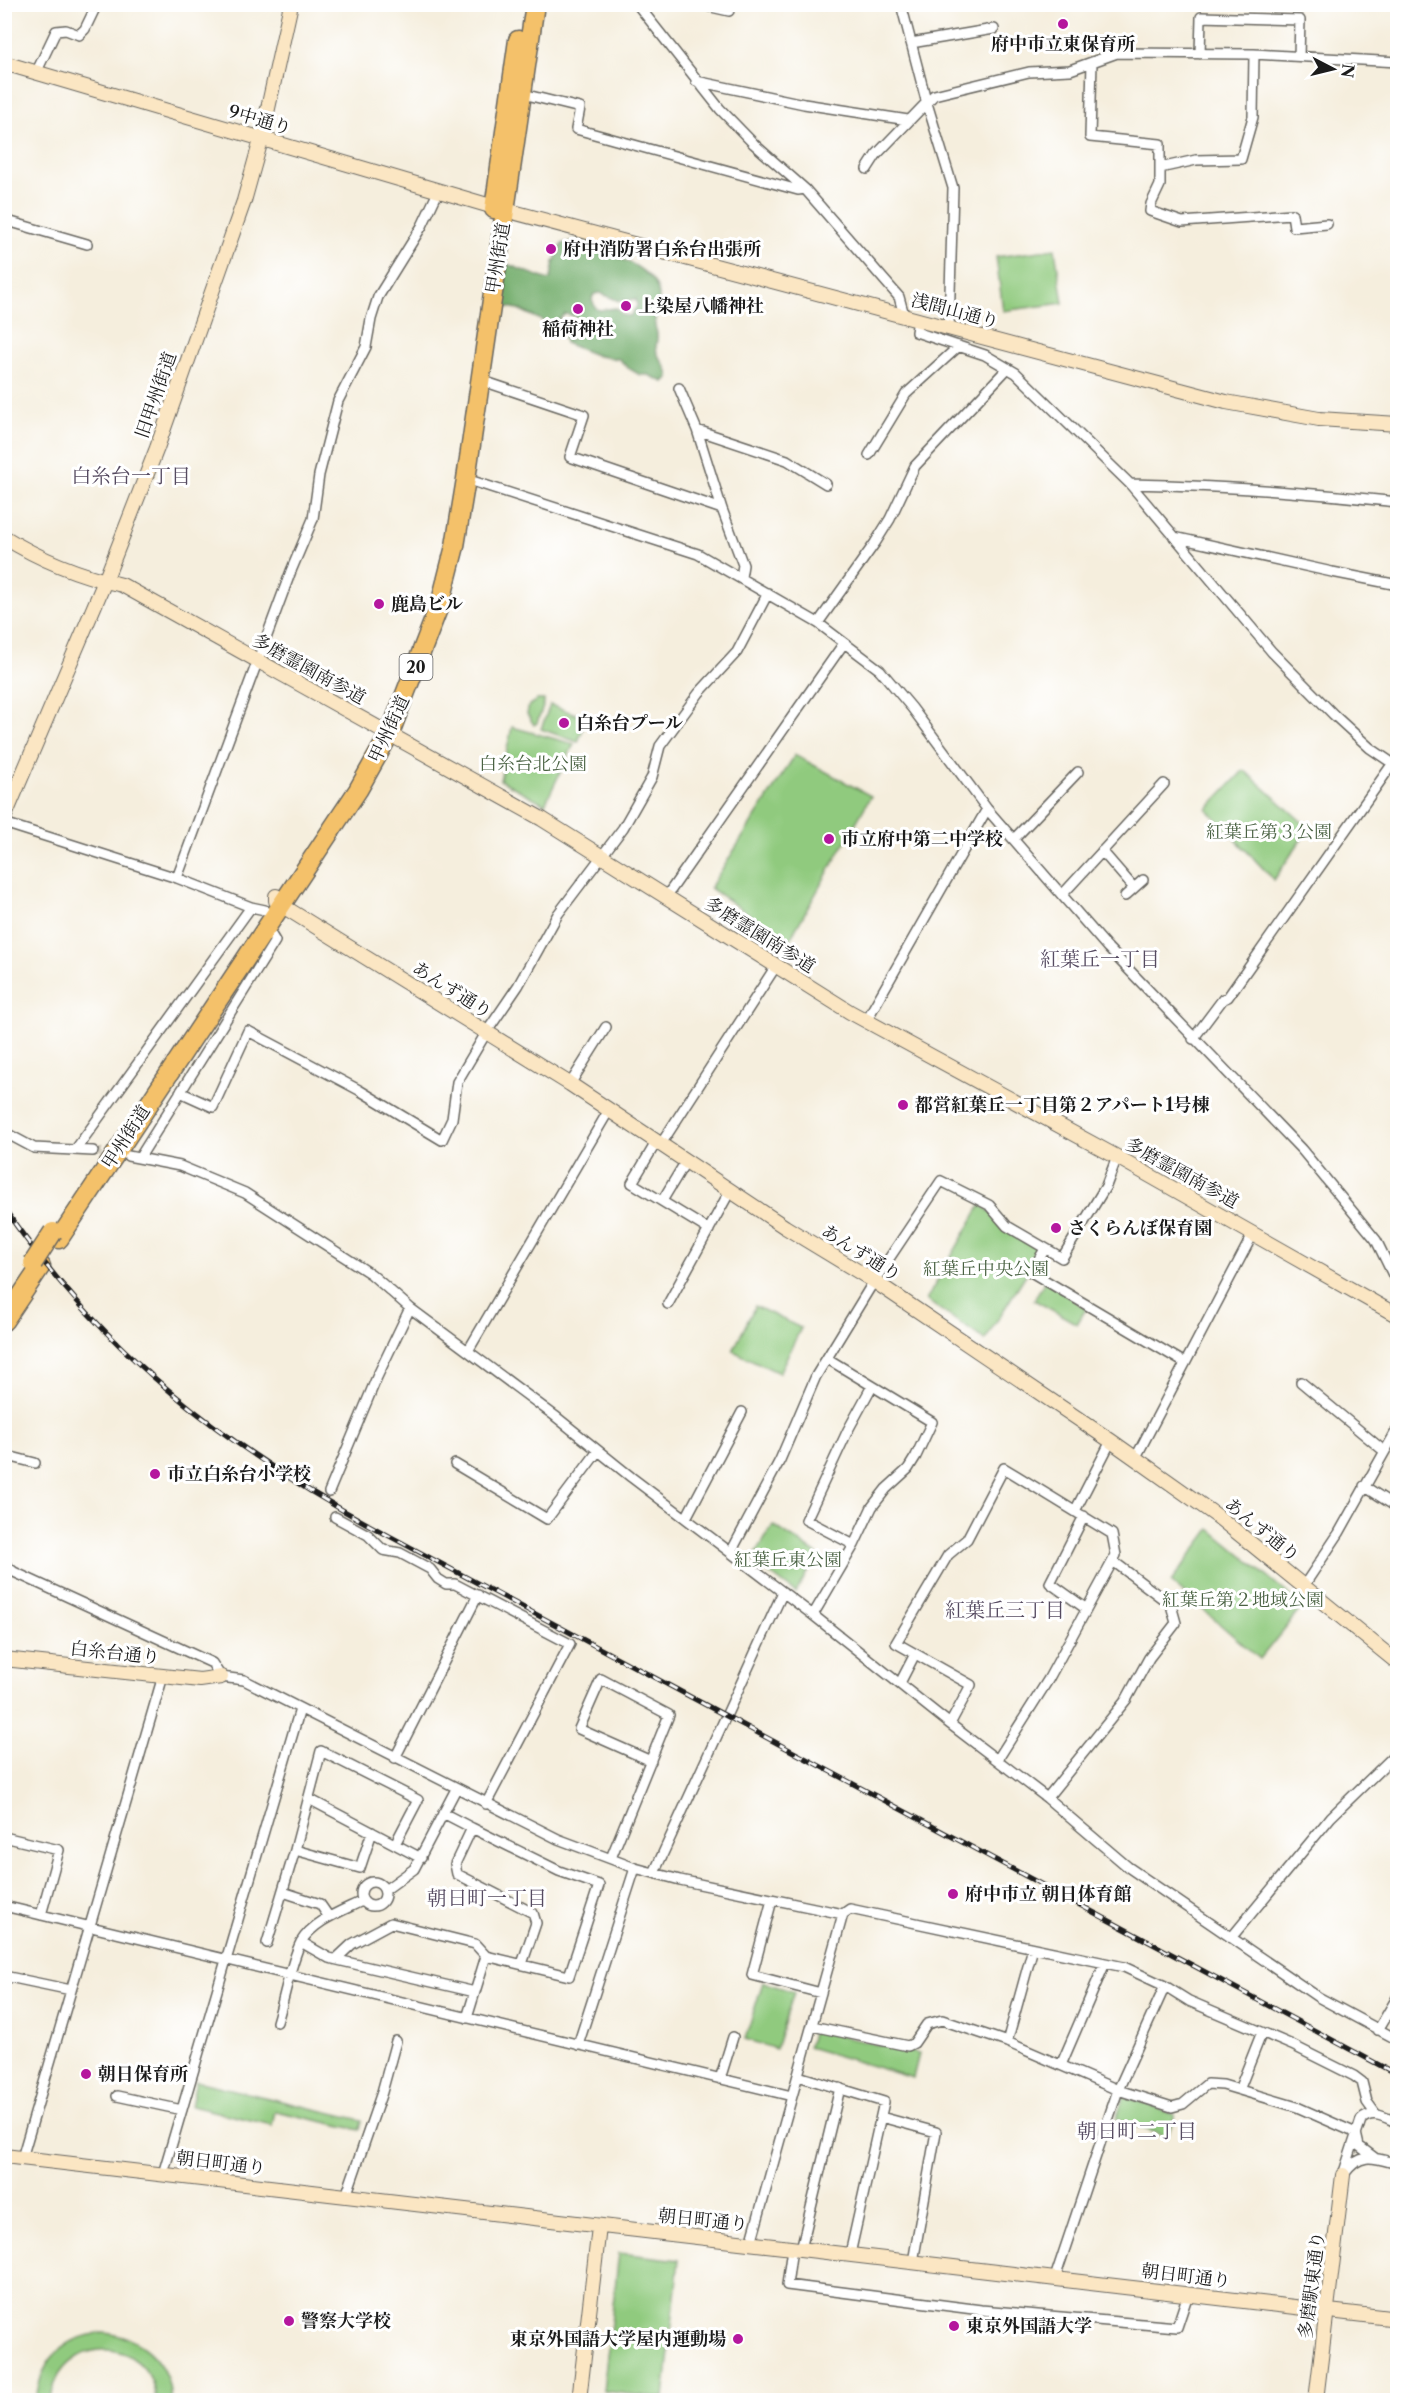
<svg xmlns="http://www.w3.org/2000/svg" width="1402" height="2405" font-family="'Libre Caslon Text','Noto Serif JP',serif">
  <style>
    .green { fill: #90ca7e; stroke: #56734d; stroke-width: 1.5 }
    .forest { fill: #74ae6d; stroke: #486544; stroke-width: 1.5; fill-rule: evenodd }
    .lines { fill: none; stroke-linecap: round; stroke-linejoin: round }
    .street-tunnel { stroke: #d4cec0; stroke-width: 9; stroke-dasharray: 9 4.5; stroke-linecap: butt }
    .street-casing { stroke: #686660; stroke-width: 12 }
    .secondary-casing { stroke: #686660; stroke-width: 16 }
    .highway-casing { stroke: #686660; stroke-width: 21 }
    .street { stroke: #fff; stroke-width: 9 }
    .secondary { stroke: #fbe6c3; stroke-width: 14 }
    .highway { stroke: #f4c16a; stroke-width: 18 }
    .rail-casing { stroke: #1c1c1c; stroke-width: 5 }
    .rail { stroke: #fff; stroke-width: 3; stroke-dasharray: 9; stroke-linecap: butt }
    .highway-bridge-casing { stroke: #686660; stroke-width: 21; stroke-linecap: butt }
    .highway-bridge { stroke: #f4c16a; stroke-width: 18 }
    .poi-dot { fill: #b5179e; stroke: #fff; stroke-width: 2 }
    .labels { text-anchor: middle; stroke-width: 6; stroke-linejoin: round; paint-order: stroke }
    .shield { fill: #fff; stroke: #606060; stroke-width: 1.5 }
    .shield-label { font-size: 16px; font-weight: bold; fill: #1c1c1c }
    .poi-label { font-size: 18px; font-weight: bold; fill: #1c1c1c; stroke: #fff; text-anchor: start }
    .street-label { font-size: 18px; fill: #1c1c1c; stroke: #fff }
    .park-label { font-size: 18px; fill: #4a6243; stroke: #fff }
    .neighbourhood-label { font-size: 20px; fill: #564b61; stroke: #fff }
  </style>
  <rect width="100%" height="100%" fill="#fff"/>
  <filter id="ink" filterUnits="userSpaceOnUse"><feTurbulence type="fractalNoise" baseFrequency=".0167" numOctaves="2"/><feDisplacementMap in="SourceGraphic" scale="12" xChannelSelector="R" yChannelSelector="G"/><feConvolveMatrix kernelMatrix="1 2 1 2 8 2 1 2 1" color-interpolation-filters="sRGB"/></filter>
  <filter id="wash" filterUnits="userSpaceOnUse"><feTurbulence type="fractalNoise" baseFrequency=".008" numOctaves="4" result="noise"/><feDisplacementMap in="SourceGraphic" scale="24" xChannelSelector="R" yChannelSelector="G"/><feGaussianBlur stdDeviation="1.35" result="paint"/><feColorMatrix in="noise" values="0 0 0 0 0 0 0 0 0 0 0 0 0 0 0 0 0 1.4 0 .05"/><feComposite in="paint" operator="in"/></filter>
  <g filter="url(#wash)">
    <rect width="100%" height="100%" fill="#f5eedd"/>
    <!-- green -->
    <path class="green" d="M1055,249l8,54 -60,8 -7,-54z
      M537,700h7v4l-7,19 -3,2 -7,-11 2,-9z
      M550,705l37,13 -9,24 -37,-13z
      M512,727l62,17 -29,60 -45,-24z
      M795,755l76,41 -82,145 -79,-53z
      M1244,770l65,58 -35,52 -67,-71z
      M981,1205l58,43 1,4 -55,88 -59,-40z
      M1045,1280l41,29 -9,15 -43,-24z
      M755,1306l46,22 -22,45 -46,-22z
      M773,1525l44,29 -21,39 -44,-33z
      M1210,1529l93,77 -43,53 -89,-77z
      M763,1982l31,10 -18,57 -31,-10z
      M813,2030l106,24 -6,24 -105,-31z
      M196,2081l166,39 -2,10 -85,-19 -3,14 -81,-19z
      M1124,2096l51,19 -8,22 -51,-18z
      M619,2253l60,7 -15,138 -61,-7z
      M103,2333c38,3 66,29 68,67h-15c-6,-67 -97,-67 -105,0h-15c5,-40 26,-63 67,-67z"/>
    <!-- forest -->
    <path class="forest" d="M579,240c22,11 79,26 80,57 0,9 -5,19 -4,28 0,3 2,6 2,9 1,5 -1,9 -1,14 1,12 13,17 13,29l-5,5 -16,-7h-8l-12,-7 -9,-9 -21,-3 -33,-13 -2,-9 -5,-6 -40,-19 -10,-2 -7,-5 6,-38 41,16 3,-2 3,-16 8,-18zM600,293l19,8 17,-2 1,7 -7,10 -7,-1 -7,-7 -17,2 -4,-3 -3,-8 2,-5zM565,314c9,1 17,6 18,15l-11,10h-3l-5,-9 -9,-7z"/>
  </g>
  <g filter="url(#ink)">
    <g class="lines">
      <!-- street-tunnel -->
      <path class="street-tunnel" d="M93,1151l23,3"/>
      <defs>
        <path id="street" d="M637,4l83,105 34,35 51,45 94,108 5,18
          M698,4l31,7 1,-7
          M901,4l25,96 27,88 -4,140
          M911,43l83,-14
          M1200,54l1,-37 99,3 -1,36
          M1092,62l-2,75 70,7v41l-9,19 -1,7 32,11 110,-8 2,13 33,-3
          M36,73l20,-42 10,-1 13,5 6,-6 12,-25
          M696,81l108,23 104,16
          M523,94l57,14 -4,21 222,61 7,-1
          M1160,168l36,-8 45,-1 12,-42 1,-63
          M867,169l9,-14 58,-60 95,-23 41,-2 47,-17 137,1 144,8
          M4,223l7,-1 76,22
          M918,320l-2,12 69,23 31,18 114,111 142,168 62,63 36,33 28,19
          M480,380l104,35 -14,42 152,52
          M679,388l18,42 25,79 21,56 -2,12
          M697,430l90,30 39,24
          M869,455l37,-61 53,-48
          M466,479l232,75 120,69 62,47 32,38 75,101 121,139 194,202 74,90 22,45
          M1130,484c89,2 179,8 268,18
          M1174,537l158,35 66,13
          M818,623l57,-80 15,-24 25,-53 93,-98
          M4,823l173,55 74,29 14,3
          M1014,839l64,-67
          M1102,851l32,37
          M177,878l114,-307 22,-52 6,-44 19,-74 28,-54 5,-28 7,-22 44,-71 17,-36
          M1062,895l102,-111
          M1125,896l18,-16
          M666,897l178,-254
          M866,1021l121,-212
          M1193,1039l30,-40 5,-2 165,-234
          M570,1084l36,-57
          M180,1092l33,15 35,-76 111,59 83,50 10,-21 5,-37 29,-49 32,-47 40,-72 65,-86 29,-51 8,-31 39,-53 38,-41 31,-59
          M4,1132l30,16 59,3
          M657,1141l-25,42 77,47
          M661,1144l115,-178
          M76,1149l175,-242
          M128,1156l52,10 65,27 126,81 39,34 145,108 76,61 182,138 137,109 97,74 81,69 190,130 80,43
          M140,1157l135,-216 -8,-13
          M662,1201l24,-40
          M1045,1249l-14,23 154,91
          M668,1304l62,-113
          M468,1351l141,-241
          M1301,1382l83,69
          M4,1455l31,8
          M1136,1457l117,-223
          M455,1464l92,55 51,-68
          M1364,1486l34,22
          M329,1492l48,-115 33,-69
          M1075,1511l36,-70
          M1084,1516l-34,67 35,25
          M335,1517l33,18 15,15 17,3 30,16 8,10 8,5h9l115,60 -84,160
          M686,1518l56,-106
          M854,1545l-48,-25 42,-90 24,-44
          M731,1552l49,-92 36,-84 58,-95 67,-100 48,24 18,21 55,32 44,-72 11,-29
          M4,1564l10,8 198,91 9,14 23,3 314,159 77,29 45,12 163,34 7,-5 274,58 41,19 24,15 103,44 62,31 8,6 5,20 8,11
          M1303,1587l36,-54 59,-105
          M813,1615l41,-70 18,-38 14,-18 22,-20 8,-13 16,-34 -104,-63
          M900,1683l15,-29
          M950,1724l21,-39 -75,-42 52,-88 19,-16 37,-71 108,66 4,21 -68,125 -50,79
          M395,1758l83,-163
          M1047,1798l79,-98 23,-42 27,-35 -5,-18 -58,-44
          M309,1799l112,59
          M443,1813l29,15 -17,36 2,10 76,39 3,10 -14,41
          M4,1837l55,13 -18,65
          M295,1850l65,18 12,-36
          M611,1858l58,-143 -68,-36 -22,50 72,32
          M654,1873l129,-281
          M361 1894a12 12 0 1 1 24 0a12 12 0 1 1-24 0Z
          M385,1890l29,-21 42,-80
          M283,1892l37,12 9,13
          M772,1900l-20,75 69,18
          M4,1906l788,190
          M1231,1938l100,-121 67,-65
          M301,1942l28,16 146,34
          M267,1943l28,-93 26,-99 97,49 -23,44
          M336,1959l16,-15 39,-21 84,21 11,12
          M4,1976l67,14
          M467,2018l19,-62 83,20 30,-91 -40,-14 -87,-43
          M277,2022c7,-22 14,-61 24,-80 12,-21 41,-31 61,-41
          M812,2026l96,20 6,-3 13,-19 15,-4 65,22 111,48 54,17 11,-3 24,-20 16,1 74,22 59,26 3,13 16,12
          M1378,2030l20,-34
          M1007,2042l26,-94
          M578,2045l57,-177
          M1061,2065l44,-102
          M798,2076l86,26 -34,152
          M720,2079l13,-42
          M1239,2090l23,-58
          M117,2096l65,14
          M881,2117l55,15 -23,130
          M22,2158l141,-482
          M1345,2173c16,-22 30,-15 53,-9
          M163,2174l137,-465
          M1343,2175l18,-55c12,-11 23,-3 37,3
          M346,2196l36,-104 14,-51
          M751,2243l92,-329
          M792,2248l-5,37 194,25 196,17 11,-33
          M801,2249l39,-161
          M1055,2278l63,-188 47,-104"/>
        <path id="secondary" d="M4,63l490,144 732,195 93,17 79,5
          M4,537c35,22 78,39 118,48l420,234 308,193 267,145 281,159
          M4,818l101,-237 52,-133 87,-247 17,-61 30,-136
          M276,896v5l5,4 289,179 215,143 89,54 237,160 106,75 181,147
          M4,1659l196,21 21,-3
          M4,2156l1394,163
          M579,2400l20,-173
          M1316,2400l27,-225"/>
        <path id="highway" d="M494,209l24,-169
          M59,1239l299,-449 32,-57 51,-132 14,-55 11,-67 69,-475
          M4,1321l37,-55"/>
      </defs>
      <!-- street casing -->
      <use href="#street" class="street-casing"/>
      <!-- secondary casing -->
      <use href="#secondary" class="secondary-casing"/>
      <!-- highway casing -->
      <use href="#highway" class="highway-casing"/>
      <!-- street -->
      <use href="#street" class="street"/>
      <!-- secondary -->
      <use href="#secondary" class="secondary"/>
      <!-- highway -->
      <use href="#highway" class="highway"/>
      <defs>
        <path id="rail" d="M4,1208c99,145 223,240 376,323l1018,544"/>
      </defs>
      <!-- rail casing -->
      <use href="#rail" class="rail-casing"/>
      <!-- rail -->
      <use href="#rail" class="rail"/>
      <defs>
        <path id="highway-bridge" d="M33,1263l20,-31"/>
      </defs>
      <!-- highway-bridge casing -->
      <use href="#highway-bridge" class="highway-bridge-casing"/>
      <!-- highway-bridge -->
      <use href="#highway-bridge" class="highway-bridge"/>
    </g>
  </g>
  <!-- markers -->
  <g class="poi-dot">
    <circle cx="1063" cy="24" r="6"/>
    <circle cx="551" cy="249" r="6"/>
    <circle cx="626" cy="306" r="6"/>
    <circle cx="578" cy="309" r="6"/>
    <circle cx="379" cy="604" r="6"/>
    <circle cx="564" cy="723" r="6"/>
    <circle cx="829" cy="839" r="6"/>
    <circle cx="903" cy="1105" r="6"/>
    <circle cx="1056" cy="1228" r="6"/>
    <circle cx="155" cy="1474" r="6"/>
    <circle cx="953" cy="1894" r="6"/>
    <circle cx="86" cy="2074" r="6"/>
    <circle cx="289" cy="2321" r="6"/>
    <circle cx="954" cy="2326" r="6"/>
    <circle cx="738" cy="2339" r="6"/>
  </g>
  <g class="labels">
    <!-- shield labels -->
    <rect class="shield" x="399.5" y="654" width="33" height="26" rx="4.5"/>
    <g class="shield-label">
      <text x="416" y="673">20</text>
    </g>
    <!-- poi labels -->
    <g class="poi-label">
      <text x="1063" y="50" text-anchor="middle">府中市立東保育所</text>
      <text x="563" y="255">府中消防署白糸台出張所</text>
      <text x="638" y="312">上染屋八幡神社</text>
      <text x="578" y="335" text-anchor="middle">稲荷神社</text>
      <text x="391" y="610">鹿島ビル</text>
      <text x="576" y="729">白糸台プール</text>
      <text x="841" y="845">市立府中第二中学校</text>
      <text x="915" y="1111">都営紅葉丘一丁目第２アパート1号棟</text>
      <text x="1068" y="1234">さくらんぼ保育園</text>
      <text x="167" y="1480">市立白糸台小学校</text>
      <text x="965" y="1900">府中市立 朝日体育館</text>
      <text x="98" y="2080">朝日保育所</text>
      <text x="301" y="2327">警察大学校</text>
      <text x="966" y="2332">東京外国語大学</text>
      <text x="726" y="2345" text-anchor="end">東京外国語大学屋内運動場</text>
    </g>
    <!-- street labels -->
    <g class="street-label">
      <text transform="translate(260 120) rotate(16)" y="6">9中通り</text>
      <text transform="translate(498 258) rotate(-81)" y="6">甲州街道</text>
      <text transform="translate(955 311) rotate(15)" y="6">浅間山通り</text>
      <text transform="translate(156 395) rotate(-71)" y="6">旧甲州街道</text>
      <text transform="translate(309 669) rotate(29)" y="6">多磨霊園南参道</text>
      <text transform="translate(389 729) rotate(-65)" y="6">甲州街道</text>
      <text transform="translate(760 935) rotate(32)" y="6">多磨霊園南参道</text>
      <text transform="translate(452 990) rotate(32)" y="6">あんず通り</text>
      <text transform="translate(126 1137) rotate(-57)" y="6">甲州街道</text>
      <text transform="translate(1182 1173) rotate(29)" y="6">多磨霊園南参道</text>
      <text transform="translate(861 1253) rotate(32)" y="6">あんず通り</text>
      <text transform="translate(1262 1530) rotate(39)" y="6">あんず通り</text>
      <text transform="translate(115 1653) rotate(6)" y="6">白糸台通り</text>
      <text transform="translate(221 2163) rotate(7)" y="6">朝日町通り</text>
      <text transform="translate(703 2220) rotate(6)" y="6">朝日町通り</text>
      <text transform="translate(1186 2276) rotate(7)" y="6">朝日町通り</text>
      <text transform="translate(1312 2285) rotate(-83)" y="6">多磨駅東通り</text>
    </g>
    <!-- park labels -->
    <g class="park-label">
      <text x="533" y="770">白糸台北公園</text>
      <text x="1269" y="838">紅葉丘第３公園</text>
      <text x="986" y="1275">紅葉丘中央公園</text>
      <text x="788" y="1566">紅葉丘東公園</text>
      <text x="1243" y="1606">紅葉丘第２地域公園</text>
    </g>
    <!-- neighbourhood labels -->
    <g class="neighbourhood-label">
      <text x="131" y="483">白糸台一丁目</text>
      <text x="1100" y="966">紅葉丘一丁目</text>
      <text x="1005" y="1617">紅葉丘三丁目</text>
      <text x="487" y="1905">朝日町一丁目</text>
      <text x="1137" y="2138">朝日町二丁目</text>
    </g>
  </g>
  <!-- margin -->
  <rect width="1402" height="2405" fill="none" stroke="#fff" stroke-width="24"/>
  <!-- north arrow -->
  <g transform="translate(1333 69) rotate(97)" stroke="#ffffff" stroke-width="4.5" paint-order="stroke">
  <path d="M0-4.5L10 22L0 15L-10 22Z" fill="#1c1c1c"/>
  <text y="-9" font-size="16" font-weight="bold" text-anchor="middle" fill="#1c1c1c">N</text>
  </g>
</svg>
